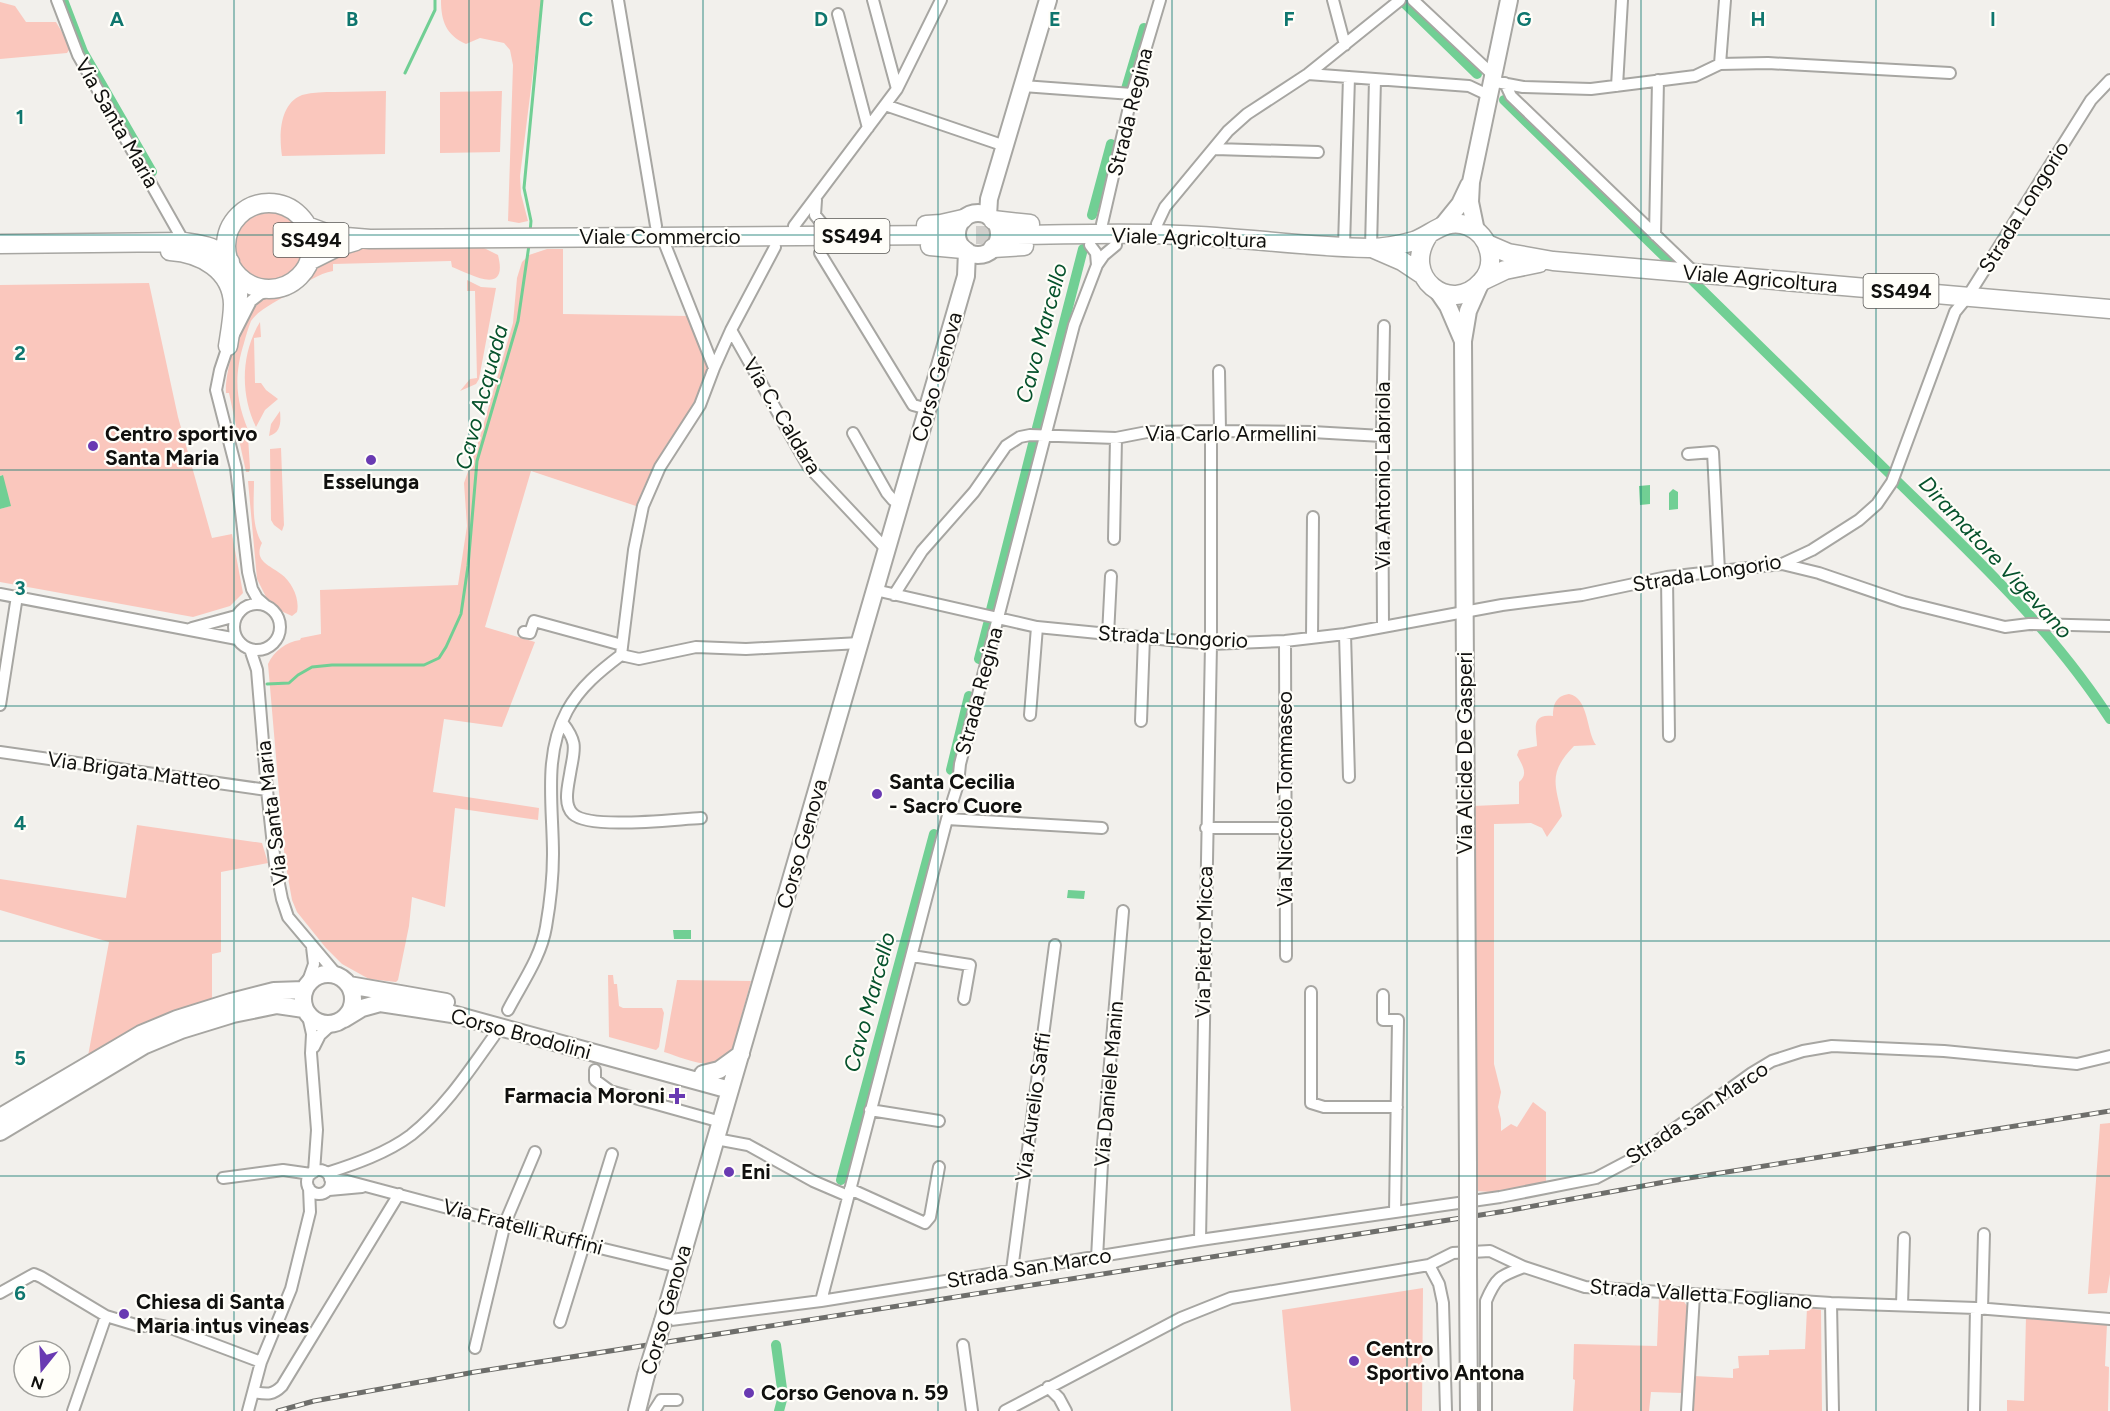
<svg xmlns="http://www.w3.org/2000/svg" width="2110" height="1411" font-family="Figtree,sans-serif">
  <style>
    .green { fill: #fac7bd }
    .water { fill: #71cf94 }
    .lines { fill: none; stroke-linecap: round; stroke-linejoin: round }
    .stream { stroke: #71cf94; stroke-width: 3 }
    .canal { stroke: #71cf94; stroke-width: 10 }
    .primary-tunnel { stroke: #d0cecb; stroke-width: 18; stroke-dasharray: 18 9; stroke-linecap: butt }
    .minor-casing { stroke: #a7a6a2; stroke-width: 14 }
    .secondary-casing { stroke: #a7a6a2; stroke-width: 20 }
    .primary-casing { stroke: #a7a6a2; stroke-width: 21 }
    .minor { stroke: #fff; stroke-width: 10 }
    .secondary { stroke: #fff; stroke-width: 16 }
    .primary { stroke: #fff; stroke-width: 18 }
    .rail-casing { stroke: #6e6e6b; stroke-width: 5 }
    .rail { stroke: #fffef9; stroke-width: 3; stroke-dasharray: 9; stroke-linecap: butt }
    .secondary-bridge-casing { stroke: #a7a6a2; stroke-width: 20; stroke-linecap: butt }
    .secondary-bridge { stroke: #fff; stroke-width: 16 }
    .grid { fill: none; stroke: #0f766e; stroke-width: 1.5; stroke-opacity: 0.55 }
    .poi-dot { fill: #693ab2; stroke: #fffef9; stroke-width: 2 }
    .labels { text-anchor: middle; stroke-width: 4.5; stroke-linejoin: round; paint-order: stroke }
    .shield { fill: #fffef9; stroke: #585754; stroke-width: 1.5 }
    .shield-label { font-size: 20px; font-weight: bold; fill: #10100e }
    .street-label { font-size: 21px; fill: #10100e; stroke: #fffef9 }
    .poi-label { font-size: 21px; font-weight: bold; fill: #10100e; stroke: #fffef9; text-anchor: start }
    .water-label { font-size: 22px; font-style: italic; fill: #06522c; stroke: #fffef9 }
    .grid-label { font-size: 20px; text-anchor: middle; font-weight: bold; fill: #0f766e; stroke: #fffef9; stroke-width: 4.5; stroke-linejoin: round; paint-order: stroke }
  </style>
  <rect width="100%" height="100%" fill="#f2f0ec"/>
  <!-- green -->
  <path class="green" d="M441,0h101l-22,176 1,18 7,27 -9,2 -11,-2 5,-156 -3,-15 -6,-7 -24,-5 -14,6c-20,-9 -25,-23 -25,-44z
    M0,2l15,4 11,16h30l13,22v6l-2,3 -67,6z
    M386,91l-1,63 -103,2c-3,-20 -3,-52 20,-61 11,-3 22,-3 33,-3 17,0 34,-1 51,-1z
    M502,91l-2,61 -60,1v-61z
    M236 246a34 34 0 1 1 68 0a34 34 0 1 1-68 0Z
    M359,248h125l14,7c11,43 -29,18 -46,12l-1,-6 -118,3v7c-14,2 -29,13 -41,21 -12,8 -32,16 -41,29 -3,7 -5,15 -7,22 -11,35 -8,60 7,94h-3l2,31 -1,4h-3l-17,-79h-3c-2,-22 17,-85 37,-96 11,-7 23,-6 34,-14 7,-5 13,-13 20,-19 12,-10 28,-12 42,-16z
    M547,249h16v65l125,2c5,14 18,38 19,52 2,34 -30,57 -45,84 -11,17 -18,35 -26,54l-105,-35 -46,156 50,15 -33,85 -58,-8 -11,73 106,16 -1,12 -83,-12 -10,99 -33,-10 -3,29 -11,54 -2,2 -27,-3 -27,-15 -16,-16 -29,-36 -5,-12 -7,-39 -17,-197c6,-13 18,-22 32,-24l1,-2 20,-4 -1,-44 138,-5 9,-59 -3,-43 15,-43 34,-117 4,-45 5,-16 7,-7z
    M467,280l14,7 15,1 -17,91 -3,5 -16,7 10,-12 7,-1 -2,-87h-8z
    M149,283l29,134 34,121 20,-4 11,59 -13,13 -37,11 -193,-35v-73l10,-3 -8,-31 -2,1v-191z
    M260,322l1,15 -7,1 1,45h6l5,7 12,9 -13,11 -9,17c-16,-33 -15,-74 4,-105z
    M280,411c1,11 1,22 -11,25l2,-12z
    M281,448l3,77 -2,6 -8,-6 -3,-5 -1,-71z
    M248,481h6c0,20 -3,45 8,62 -9,18 8,22 19,31 11,8 19,25 16,38l-5,4 -11,-5 -6,-7 -8,-5 -10,-20z
    M1569,694c20,4 17,37 27,51l-22,1c-26,27 -19,37 -12,70l-15,21 -5,-9 -11,-5 -37,1v240l7,28 -3,15 3,12v12l10,-7 6,3 16,-25 13,10v72l-54,8 -17,-1 -2,-385 46,-2v-22c10,-8 3,-17 -2,-27l2,-5 18,-4c0,-14 -8,-33 16,-30 0,-12 3,-20 16,-22z
    M137,825l125,18 6,20 -47,9v80l-9,2v46l-65,22 -59,34 21,-114 -109,-32v-31l126,19z
    M608,975h5l1,9h3l2,22 4,2h39l2,5 -5,34 -3,3 -47,-13z
    M677,980l74,1 -20,73c-16,20 -47,4 -67,-2z
    M2110,1123v151l-3,19 -19,1 12,-170z
    M1423,1288l-1,123h-131l-9,-101z
    M1659,1297l23,2 5,7 -4,87 -32,-1 -2,19h-76l2,-31 -2,-1 1,-35 83,2z
    M1807,1308l14,2 1,101h-129l1,-35 39,2v-9l6,-1 -1,-12 31,-1v-5l36,-1z
    M2026,1316l81,8 -2,42 4,1 -1,44h-101v-11l17,1z"/>
  <!-- water -->
  <path class="water" d="M3,475l8,31 -11,3v-33z
    M1650,485v19l-10,1 -1,-19z
    M1673,489l5,3v17l-9,1v-17z
    M1068,890l17,1 -1,8 -17,-1z
    M673,930h18v9h-17z"/>
  <g class="lines">
    <!-- stream -->
    <path class="stream" d="M405,73l30,-63v-10
      M530,233l1,-12 -7,-33 18,-188
      M267,684l22,-1 9,-8 14,-8 20,-2h92l15,-7 7,-11 15,-33 7,-48 9,-105 41,-140 11,-76"/>
    <!-- canal -->
    <path class="canal" d="M63,0l20,52 69,120
      M1401,0l76,74
      M1126,89l18,-61
      M1504,100l165,161
      M1092,215l19,-71
      M1693,281l197,193
      M1037,428l46,-179
      M1896,480c77,75 156,149 214,239
      M991,610l43,-170
      M979,659l9,-35
      M951,770l18,-74
      M841,1180l93,-346
      M776,1345l7,51 -4,15"/>
    <!-- primary-tunnel -->
    <path class="primary-tunnel" d="M949,235h57"/>
    <defs>
      <path id="minor" d="M57,0l21,55 106,187
        M618,0l38,226
        M873,0l24,89
        M1333,0l12,45
        M1413,0l80,75
        M838,14l30,114
        M1720,64l5,-64
        M1308,74l161,12 19,9
        M1491,81l32,6 68,2 104,-13 25,-12 48,-1 182,10
        M1505,83l6,13 184,177
        M1023,86l109,8
        M1617,86l5,-86
        M885,105l120,41
        M1215,149l103,3
        M816,200l-1,15 9,11
        M1102,224l30,-130 28,-94
        M1157,224l8,-17 63,-76 19,-17 61,-40 92,-74
        M794,226l103,-137 44,-89
        M1655,235l3,-155
        M662,237l52,131
        M1090,245l6,8 1,12
        M1344,246l5,-169
        M1371,248l4,-169
        M820,253l93,152 15,4
        M238,275c6,15 5,24 0,39
        M731,330l77,136 79,84
        M1219,371l1,60
        M853,433l34,60 6,7 8,3
        M1688,454l25,-2 6,119
        M1114,539l2,-101
        M1782,564l37,9 85,29 101,25 24,-3 81,2
        M1667,577l2,159
        M875,590l162,37 174,17 74,-3 60,-7 157,-29 80,-10 85,-18 115,-13 30,-14 47,-30 18,-16 15,-22 63,-170 13,-16 123,-196 19,-20
        M0,594l237,45
        M894,595l28,-44 52,-59 32,-46 14,-9 10,-2 86,3 31,-6 73,-1 92,1 70,4
        M234 627a23 23 0 1 1 46 0a23 23 0 1 1-46 0Z
        M265,605l-8,-7 -5,-9 -4,-17 -12,-104 -20,-78 4,-20 8,-24 23,-45 9,-7 19,-7
        M1383,626l-1,-190 2,-110
        M192,628l44,-12
        M524,632l6,1 4,-12 88,24
        M1345,634l4,143
        M1108,635l3,-59
        M1312,638l1,-121
        M1285,641l1,315
        M250,649l7,21 10,120 8,74 7,35 6,18 49,58
        M621,655l18,4 57,-12 50,2 114,-6
        M0,705l17,-109
        M1030,715l7,-88
        M1141,721l3,-84
        M562,722c17,22 12,27 8,52 -2,12 -7,31 3,40 17,16 103,5 128,4
        M0,752l267,38
        M947,819l155,9
        M1206,828h79
        M912,956l58,9 -6,34
        M307,984l7,-20 -2,-17
        M1311,992v111l13,4h73
        M1383,995v25h15l-3,192
        M508,1010c14,-27 33,-53 38,-83 4,-23 7,-49 7,-73 0,-48 -10,-99 14,-143 13,-24 33,-40 54,-56l13,-105 9,-44 17,-39 40,-62 14,-37 17,-38 44,-83
        M308,1016l4,18 -1,19 6,77 -3,42
        M314,1047l6,-12 12,-11
        M595,1070v10l15,11 111,31
        M870,1110l69,11
        M716,1139l32,6 65,36 35,15
        M307 1182a12 12 0 1 1 24 0a12 12 0 1 1-24 0Z
        M327,1173c28,-9 60,-20 84,-38 34,-27 58,-64 83,-99
        M223,1178l60,-8 28,4
        M330,1179l17,2 236,63 96,23
        M850,1189l75,34 5,-6 9,-50
        M329,1190l33,-3
        M1200,1240l11,-596v-205
        M1097,1258l6,-113 20,-234
        M1429,1265l10,19 4,19 3,108
        M1012,1270l43,-325
        M0,1293l34,-19 7,3 65,39 30,9 8,1 9,-2 15,3 93,35
        M821,1301l126,-482 11,-35 2,-20 114,-439 23,-60 7,-10 12,-10
        M1831,1303l2,108
        M1902,1305l2,-67
        M1982,1309l2,-75
        M663,1321l158,-20 379,-61 300,-43 96,-19 38,-20 118,-85 20,-12 31,-10 29,-5 112,5 133,13 33,-8
        M560,1322l52,-168
        M963,1345l9,66
        M475,1348l30,-125 30,-71
        M1048,1387l11,11 7,13
        M253,1392c13,2 19,4 29,-6l117,-192
        M73,1411l33,-95
        M248,1411l13,-49 30,-73 19,-77 -1,-24
        M654,1411l7,-11h16
        M1005,1411l176,-93 50,-20 198,-33 24,-12 37,-2 34,16 61,20 246,16 145,5 134,11
        M1486,1411v-110c10,-24 14,-25 38,-34
        M1687,1411l7,-116
        M1974,1411l2,-103"/>
      <path id="secondary" d="M957 234a21 21 0 1 1 42 0a21 21 0 1 1-42 0Z
        M988,216l1,-17 59,-199
        M1443,225l17,-21 9,-19
        M1476,231l-6,-29 1,-20 38,-182
        M1437,290l11,16 15,35
        M303 999a25 25 0 1 1 50 0a25 25 0 1 1-50 0Z
        M349,985l97,17
        M344,1019l18,-11 18,-5 72,11 278,76
        M703,1074l16,-4 22,-16
        M0,1117l141,-83 36,-15 54,-17 43,-11 30,-1
        M0,1132l145,-87 36,-15 52,-16 44,-9 27,4
        M1468,1164l-5,-823 5,-30 12,-27
        M1468,1273l1,138
        M663,1321l303,-1045 1,-25
        M637,1411l9,-36"/>
      <path id="primary" d="M226 246a43 43 0 1 1 86 0a43 43 0 1 1-86 0Z
        M993,220l37,4
        M926,225l15,-1 22,-5
        M307,226l27,10 36,3 579,-4
        M1006,235c58,0 115,-3 173,0 63,2 126,12 190,13 14,0 31,-3 45,-7 19,-7 32,-24 54,-15 22,9 30,39 13,56 -30,34 -82,-5 -52,-48
        M0,244l184,-2c19,3 33,4 46,20
        M1487,244l21,9 45,8 557,48
        M930,246l33,3
        M993,248l31,-2
        M1372,248l30,13 21,14
        M170,251c31,2 62,19 63,53 0,13 -3,29 -5,42
        M309,261l30,-15 17,-5
        M1484,280l21,-10 34,-7"/>
    </defs>
    <!-- minor casing -->
    <use href="#minor" class="minor-casing"/>
    <!-- secondary casing -->
    <use href="#secondary" class="secondary-casing"/>
    <!-- primary casing -->
    <use href="#primary" class="primary-casing"/>
    <!-- minor -->
    <use href="#minor" class="minor"/>
    <!-- secondary -->
    <use href="#secondary" class="secondary"/>
    <!-- primary -->
    <use href="#primary" class="primary"/>
    <defs>
      <path id="rail" d="M278,1411l36,-10 161,-29 1031,-161 164,-30 440,-70"/>
    </defs>
    <!-- rail casing -->
    <use href="#rail" class="rail-casing"/>
    <!-- rail -->
    <use href="#rail" class="rail"/>
    <defs>
      <path id="secondary-bridge" d="M1468,1164v109
        M646,1375l17,-54"/>
    </defs>
    <!-- secondary-bridge casing -->
    <use href="#secondary-bridge" class="secondary-bridge-casing"/>
    <!-- secondary-bridge -->
    <use href="#secondary-bridge" class="secondary-bridge"/>
  </g>
  <!-- grid -->
  <path class="grid" d="M234,0v1411M469,0v1411M703,0v1411M938,0v1411M1172,0v1411M1407,0v1411M1641,0v1411M1876,0v1411M0,235h2110M0,470h2110M0,706h2110M0,941h2110M0,1176h2110"/>
  <!-- markers -->
  <g class="poi-dot">
    <circle cx="93" cy="446" r="6"/>
    <circle cx="371" cy="460" r="6"/>
    <circle cx="877" cy="794" r="6"/>
    <path d="M674 1087h6v6h6v6h-6v6h-6v-6h-6v-6h6z"/>
    <circle cx="729" cy="1172" r="6"/>
    <circle cx="124" cy="1314" r="6"/>
    <circle cx="1354" cy="1361" r="6"/>
    <circle cx="749" cy="1393" r="6"/>
  </g>
  <g class="labels">
    <!-- shield labels -->
    <g class="shield">
      <rect x="814.5" y="219" width="75" height="34" rx="4.5"/>
      <rect x="273.5" y="223" width="75" height="34" rx="4.5"/>
      <rect x="1863.5" y="274" width="75" height="34" rx="4.5"/>
    </g>
    <g class="shield-label">
      <text x="852" y="243">SS494</text>
      <text x="311" y="247">SS494</text>
      <text x="1901" y="298">SS494</text>
    </g>
    <!-- street labels -->
    <g class="street-label">
      <text transform="translate(1130 112) rotate(-76)" y="7">Strada Regina</text>
      <text transform="translate(117 123) rotate(60)" y="7">Via Santa Maria</text>
      <text transform="translate(2024 207) rotate(-58)" y="7">Strada Longorio</text>
      <text x="660" y="244">Viale Commercio</text>
      <text transform="translate(1189 238) rotate(2)" y="7">Viale Agricoltura</text>
      <text transform="translate(1760 279) rotate(5)" y="7">Viale Agricoltura</text>
      <text transform="translate(937 377) rotate(-74)" y="7">Corso Genova</text>
      <text transform="translate(782 416) rotate(59)" y="7">Via C. Caldara</text>
      <text x="1231" y="441">Via Carlo Armellini</text>
      <text transform="translate(1383 476) rotate(-90)" y="7">Via Antonio Labriola</text>
      <text transform="translate(1707 573) rotate(-9)" y="7">Strada Longorio</text>
      <text transform="translate(1173 637) rotate(3)" y="7">Strada Longorio</text>
      <text transform="translate(979 691) rotate(-75)" y="7">Strada Regina</text>
      <text transform="translate(1465 753) rotate(-90)" y="7">Via Alcide De Gasperi</text>
      <text transform="translate(134 771) rotate(8)" y="7">Via Brigata Matteo</text>
      <text transform="translate(1285 799) rotate(-90)" y="7">Via Niccolò Tommaseo</text>
      <text transform="translate(272 813) rotate(-97)" y="7">Via Santa Maria</text>
      <text transform="translate(802 844) rotate(-74)" y="7">Corso Genova</text>
      <text transform="translate(1204 942) rotate(-89)" y="7">Via Pietro Micca</text>
      <text transform="translate(521 1034) rotate(15)" y="7">Corso Brodolini</text>
      <text transform="translate(1109 1084) rotate(-85)" y="7">Via Daniele Manin</text>
      <text transform="translate(1033 1107) rotate(-82)" y="7">Via Aurelio Saffi</text>
      <text transform="translate(1697 1113) rotate(-34)" y="7">Strada San Marco</text>
      <text transform="translate(523 1227) rotate(15)" y="7">Via Fratelli Ruffini</text>
      <text transform="translate(1029 1268) rotate(-9)" y="7">Strada San Marco</text>
      <text transform="translate(1701 1294) rotate(4)" y="7">Strada Valletta Fogliano</text>
      <text transform="translate(666 1310) rotate(-74)" y="7">Corso Genova</text>
    </g>
    <!-- poi labels -->
    <g class="poi-label">
      <text x="105" y="441">Centro sportivo<tspan x="105" dy="24">Santa Maria</tspan></text>
      <text x="371" y="489" text-anchor="middle">Esselunga</text>
      <text x="889" y="789">Santa Cecilia<tspan x="889" dy="24">- Sacro Cuore</tspan></text>
      <text x="665" y="1103" text-anchor="end">Farmacia Moroni</text>
      <text x="741" y="1179">Eni</text>
      <text x="136" y="1309">Chiesa di Santa<tspan x="136" dy="24">Maria intus vineas</tspan></text>
      <text x="1366" y="1356">Centro<tspan x="1366" dy="24">Sportivo Antona</tspan></text>
      <text x="761" y="1400">Corso Genova n. 59</text>
    </g>
    <!-- water labels -->
    <g class="water-label">
      <text transform="translate(1041 333) rotate(-75)" y="8">Cavo Marcello</text>
      <text transform="translate(481 397) rotate(-75)" y="8">Cavo Acquada</text>
      <text transform="translate(1996 557) rotate(47)" y="8">Diramatore Vigevano</text>
      <text transform="translate(869 1002) rotate(-75)" y="8">Cavo Marcello</text>
    </g>
  </g>
  <g class="grid-label">
    <text x="117" y="26">A</text>
    <text x="352" y="26">B</text>
    <text x="586" y="26">C</text>
    <text x="821" y="26">D</text>
    <text x="1055" y="26">E</text>
    <text x="1289" y="26">F</text>
    <text x="1524" y="26">G</text>
    <text x="1758" y="26">H</text>
    <text x="1993" y="26">I</text>
    <text x="20" y="124">1</text>
    <text x="20" y="360">2</text>
    <text x="20" y="595">3</text>
    <text x="20" y="830">4</text>
    <text x="20" y="1065">5</text>
    <text x="20" y="1300">6</text>
  </g>
  <!-- north arrow -->
  <g transform="translate(42 1369) rotate(198)"><circle r="28" fill="#fffef9" stroke="#9f9f9b" stroke-width="1.5"/>
  <path d="M0-4.5L10 22L0 15L-10 22Z" fill="#693ab2"/>
  <text y="-9" font-size="16" font-weight="bold" text-anchor="middle" fill="#10100e">N</text>
  </g>
</svg>
